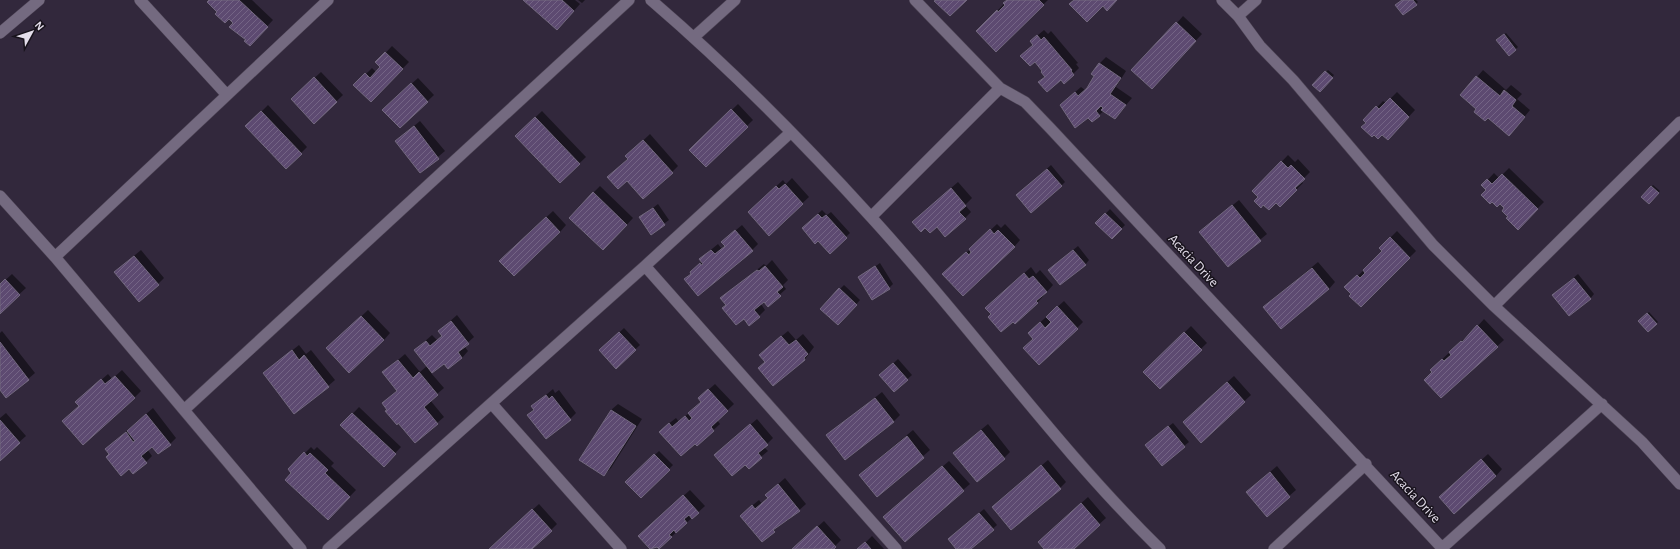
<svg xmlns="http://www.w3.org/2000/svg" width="1680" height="549" font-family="'Alegreya Sans',sans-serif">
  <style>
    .shadow { fill: #0007 }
    .building { fill: url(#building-hatch); stroke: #72687e }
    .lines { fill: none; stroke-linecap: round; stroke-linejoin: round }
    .minor-casing { stroke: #4f4656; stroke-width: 12 }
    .minor { stroke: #746a80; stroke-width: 11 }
    .labels { text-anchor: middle; stroke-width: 3; stroke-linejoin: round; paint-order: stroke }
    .street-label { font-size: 14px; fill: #e4deeb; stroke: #18131c }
  </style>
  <defs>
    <pattern id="building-hatch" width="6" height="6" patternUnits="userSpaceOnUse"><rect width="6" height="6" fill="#5d4a71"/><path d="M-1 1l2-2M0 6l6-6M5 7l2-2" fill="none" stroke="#746485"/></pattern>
  </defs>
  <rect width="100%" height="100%" fill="#32283c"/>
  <!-- shadow -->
  <path class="shadow" d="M211,0h41l21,20 -17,18 -9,2 -12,-17 -16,-11z
    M524,0h51l5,4 -17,19z
    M578,0h7l-3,3z
    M1008,0h40l-52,50 -12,-26z
    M1403,0h13l2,2 -2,2z
    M1183,16l19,18 -44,47 19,-58z
    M1044,30l4,4 3,-3 27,32 -2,1 3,4 -6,6 -12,4 -15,-2 -11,-15 -14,-5 13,-12 -3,-3z
    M1506,33l12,14 -9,8 -10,-16z
    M392,46l17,16 -38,39 -16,-16 17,-17 4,4 6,-5 -5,-5z
    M1106,57l20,14 -10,16 16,11 -17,20 -11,-7 -5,4 -32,-16 14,-12 4,3 4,-3 11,-24z
    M1328,70l6,5 -14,16 -6,-6z
    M1483,70l23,20 5,-5 11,9 -5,5 13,11 -15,18 -37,-19 -1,-32z
    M321,72l22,23 -29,28 -16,-30z
    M418,78l16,17 -34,32 -10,-24z
    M1397,92l18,18 -27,29 -23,-19 18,-19 3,2z
    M738,104l15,16 -47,46 -15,-16z
    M268,105l39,42 -6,6 -48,-33z
    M542,111l44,46 -26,25 -37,-53z
    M420,121l25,30 -25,21 -24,-31z
    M650,134l28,32 -6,6 -45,7 -12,-9 14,-12 4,-8z
    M1288,155l7,7 3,-3 12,13 -9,9 2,2 -23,23 -4,-4 -17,-5 -5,-6z
    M1051,165l14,17 -4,4 -39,5z
    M1509,168l35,34 -26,26 -9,-11 -3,-9 -23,-23 11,-12 5,5z
    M792,178l17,19 -40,37 -14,-28 28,-26 3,4z
    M958,182l14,16 -7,7 6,7 -6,6 -28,7 -17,-10z
    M1653,185l7,6 -11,12 -7,-6z
    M600,186l33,32 -23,25 -17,-50z
    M1239,200l28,34 -39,32 -21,-40z
    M658,204l11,16 -18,13 -11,-15z
    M1110,209l15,16 -13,13 -15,-15z
    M822,210l5,5 4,-3 19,21 -20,19 -12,-12 -15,-12z
    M553,211l13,14 -6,7 -53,22z
    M997,224l4,4 4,-4 15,16 -6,7 -64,21z
    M742,225l16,19 -6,6 -60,23 -1,-1 11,-11 5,-8 11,-9 3,4 4,-3 4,-9z
    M1397,231l19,20 -55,55 -15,-19 38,-36 -4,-3z
    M1078,246l11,14 -4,5 -36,5z
    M141,250l23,28 -6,6 -43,-12z
    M772,260l16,20 -5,5 3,4 -18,16 -4,-4 -3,3 4,6 -6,6 -15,2 -22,-20 42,-34 2,2z
    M1318,262l17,20 -6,7 -58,12z
    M880,263l13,21 -4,4 -30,-10z
    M1031,267l5,7 4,-4 13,15 -16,18 -24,17 -20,-18z
    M12,274l14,14 -26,24v-27z
    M1578,274l16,20 -4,5 -32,-8z
    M844,285l16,15 -18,20 -2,-31z
    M1064,301l19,21 -6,6 -43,11 1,-12z
    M368,310l22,23 -6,7 -50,2z
    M1649,312l9,10 -10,9 -8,-10z
    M457,315l17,22 -10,9 4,5 -6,7 -14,10 -4,-6 -13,11 13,15 -14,12 14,17 -29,25 -32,-39 15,-13 -14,-18 21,-18 15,18 7,-6 -12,-16 17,-15 5,5 6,-4 -4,-5z
    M1484,319l20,21 -62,56 -5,-32 31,-29 1,1z
    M1191,326l16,17 -47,45 -15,-16z
    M624,328l16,17 -24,22 -11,-21z
    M2,331l33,42 -7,6 -28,9v-55z
    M788,331l8,9 7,-6 11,13 -9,12 -31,26 -8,-23v-13z
    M299,345l7,9 5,-4 24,30 -7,6 -64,-13z
    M898,359l14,16 -18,16 -9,-20z
    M122,370l19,21 -7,7 -51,-2 25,-22 4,5z
    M1234,376l17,19 -50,46 -11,-25z
    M715,384l19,20 -17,16 3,4 -22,20 -31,-19 9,-7 3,4 23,-21 4,-9z
    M553,389l2,4 4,-3 17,23 -6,6 -42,-4 7,-6 -2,-3z
    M882,392l18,23 -7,7 -65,13z
    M618,404l24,15 -31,49 -7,7 -24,-16 31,-49z
    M359,407l42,40 -17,18 -42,-40z
    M153,408l23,30 -6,6 -18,1 -5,4 5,7 -6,6 -17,6 -23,-19z
    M6,413l20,23 -26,23v-41z
    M757,419l16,19 -9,9 4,4 -19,16 -27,-18z
    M1173,423l16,19 -5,4 -34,-5z
    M988,424l22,28 -6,6 -44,-11z
    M913,430l17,20 -53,46 -11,-27z
    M311,447l3,3 3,-3 17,16 -3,3 25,24 -28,29 -39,-50z
    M659,451l14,14 -32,32 -14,-15z
    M1488,454l14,15 -6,7 -49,15z
    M1048,460l18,22 -6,6 -67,19z
    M949,461l21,23 -7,6 -72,21z
    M1277,466l19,24 -29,25 -13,-29z
    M785,478l21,26 -19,17 -2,-2 -23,22 -14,-32 11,-9 3,4 7,-6 -3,-3z
    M690,490l15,16 -34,31 -20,12 -12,-13z
    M1088,497l18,21 -34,31h-27v-13z
    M539,504l18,20 -6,6 -21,19h-41z
    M984,509l13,16 -27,24h-12l-4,-14z
    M824,521l17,19 -9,9h-39z
    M872,536l12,13h-25z"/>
  <!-- building -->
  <path class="building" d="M209,0h30l29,27 -18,19 -6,-5 2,-1 -17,-13 4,-4 -4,-4 -4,4 -10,-9 2,-2 -10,-10z
    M523,0h39l12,11 -17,19z
    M936,0h31l-17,16 -16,-15z
    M1007,0h32l5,5 -48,47 -20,-21 21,-21 1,2 7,-7 -2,-2z
    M1074,0h43l-10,11 -4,-5 -16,16 -18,-18z
    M1402,0h11l4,5 -14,10 -8,-10z
    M1176,22l20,19 -44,48 -21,-19z
    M1504,34l12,16 -7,6 -13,-16z
    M1037,35l4,5 3,-3 28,33 -1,1 3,4 -10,9 -3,-4 -14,12 -9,-10 7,-5 -4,-5 1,-1 -7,-9 -5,4 -10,-10 13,-11 -3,-4z
    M385,52l18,17 -32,33 -18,-17 12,-12 5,5 10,-11 -5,-5z
    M1099,63l22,15 -11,16 16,11 -11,14 -14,-9 2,-2 -2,-2 -5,5 4,5 -8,6 -4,-4 -13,10 -15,-23 15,-13 3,4 9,-8 7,-12 -3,-2z
    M1325,71l8,7 -13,14 -8,-7z
    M1476,76l24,20 4,-6 12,10 -4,6 13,11 -16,19 -21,-18 -3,3 -11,-9 2,-3 -16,-14z
    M314,77l23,25 -23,22 -23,-25z
    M411,83l17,19 -28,26 -18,-18z
    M1390,98l19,19 -21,23 -6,-5 -4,4 -4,-4 -2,2 -11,-10 5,-4 -3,-3 13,-14 3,3z
    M731,109l17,18 -42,40 -17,-17z
    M261,111l41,43 -16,15 -41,-43z
    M535,117l45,47 -20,19 -45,-47z
    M414,126l25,33 -19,14 -25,-32z
    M643,140l30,33 -30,26 -16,-18 -9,8 -11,-12 21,-18 -3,-3z
    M1281,161l7,7 3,-3 14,14 -10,9 2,2 -17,17 -4,-4 -7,7 -6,-5 -2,3 -7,-7 4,-4 -6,-6z
    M1047,169l15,17 -31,27 -15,-18z
    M1502,174l36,35 -20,21 -12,-12 2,-1 -6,-6 2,-3 -4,-4 -3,3 -5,-5 -2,2 -9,-9 5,-5 -5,-5 6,-6 5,5z
    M785,184l18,20 -34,32 -21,-24 28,-26 3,3z
    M1651,186l8,7 -10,11 -8,-7z
    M951,188l15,18 -7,6 7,7 -21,18 -8,-10 -7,6 -5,-5 -4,4 -9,-10z
    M593,192l34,33 -24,25 -34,-32z
    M1232,205l29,36 -33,26 -29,-35z
    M653,208l12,17 -14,10 -12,-18z
    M1105,213l17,16 -10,10 -17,-16z
    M818,214l4,4 4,-3 21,23 -17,16 -12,-13 -3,3 -13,-16z
    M546,217l14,15 -46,44 -15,-15z
    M990,229l4,5 4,-4 17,17 -52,49 -21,-22 24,-22 3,3 2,-3 -2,-3z
    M735,230l18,21 -55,45 -14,-17 7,-5 -1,-2 10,-9 1,2 2,-1 -4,-5 12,-9 4,4 10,-8 -4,-4z
    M1390,237l20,21 -49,49 -12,-11 2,-2 -7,-7 13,-12 3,3 5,-5 -2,-3 19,-19 -3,-3z
    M1073,250l13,15 -26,20 -12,-15z
    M134,256l25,29 -20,17 -25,-30z
    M765,266l18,21 -6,5 4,4 -13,11 -4,-5 -10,8 6,7 -11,9 -5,-7 -8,6 -14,-17 4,-3 -6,-7 37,-28 2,1z
    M875,266l15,23 -18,11 -14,-23z
    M1312,268l17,21 -48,40 -18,-22z
    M1024,273l5,6 4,-3 14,16 -11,9 2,2 -23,21 -2,-2 -12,10 -13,-15 3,-3 -6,-6z
    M1574,278l17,21 -22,17 -17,-21z
    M5,279l15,16 -20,19v-30z
    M839,288l18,17 -19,20 -18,-16z
    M1057,306l21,23 -39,36 -16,-17 10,-9 -5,-6 12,-11 5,6 6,-6 -5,-5z
    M1647,313l10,11 -9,8 -10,-11z
    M361,316l23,24 -35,33 -23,-25z
    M451,321l18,23 -11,8 4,6 -14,11 -4,-5 -12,9 -18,-23 12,-9 4,5 12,-10 -4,-5z
    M1477,325l21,22 -57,51 -17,-18 8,-8 -2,-2 12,-11 2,2 7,-6 -2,-3 12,-11 1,1z
    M619,332l17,18 -20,19 -17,-19z
    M1184,332l18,18 -42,39 -17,-17z
    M781,336l8,9 7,-5 12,14 -4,4 1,2 -32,26 -15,-18 7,-6 -6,-7z
    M0,342l29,38 -23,18 -6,-8z
    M292,350l7,10 5,-5 25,32 -35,27 -31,-41z
    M398,360l15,18 6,-6 19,23 -14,12 14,17 -23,19 -17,-20 -1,2 -12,-14 2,-1 -5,-7 15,-12 -15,-19z
    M893,363l15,17 -14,12 -15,-17z
    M115,376l20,22 -52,47 -21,-24 17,-15 -4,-4 26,-23 4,5z
    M1227,382l18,20 -44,41 -18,-21z
    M708,389l20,22 -17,16 3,4 -17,15 -2,-2 -14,12 -22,-24 10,-9 3,4 13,-11 4,5 3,-3 -4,-5 13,-11 -3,-4z
    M546,395l3,4 3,-3 19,24 -25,19 -19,-24 7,-5 -3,-4z
    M875,398l19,24 -49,38 -19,-25z
    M611,410l25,16 -32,50 -25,-16z
    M352,413l44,41 -12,13 -44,-42z
    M146,414l25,31 -13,9 -6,-7 -11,9 6,7 -14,11 -4,-5 -8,7 -15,-19 3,-3 -4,-5 21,-17 7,10 2,-1 -8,-10z
    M0,420l20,23 -20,18z
    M750,424l18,21 -10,8 4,5 -13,11 -4,-4 -13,11 -18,-21z
    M1168,426l17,21 -23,19 -17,-21z
    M981,430l24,29 -28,23 -24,-29z
    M907,436l17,22 -47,39 -18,-22z
    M304,452l3,4 3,-3 18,17 -3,3 25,24 -22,23 -43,-40 6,-7 -3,-4z
    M654,454l16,16 -29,28 -16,-16z
    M1481,459l15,17 -42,38 -15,-17z
    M1041,465l20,24 -50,41 -19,-23z
    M942,466l22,25 -59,51 -22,-25z
    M1270,472l20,25 -23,20 -21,-25z
    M778,484l22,27 -27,19 2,2 -13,10 -22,-26 12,-11 3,4 13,-11 -3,-3z
    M683,495l16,18 -7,6 -3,-4 -5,4 3,4 -11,10 -2,-3 -5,5 3,2 -13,12 -2,-2 -7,2 -12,-13z
    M1081,503l19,22 -26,24h-30l-6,-7z
    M532,509l20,22 -20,18h-43z
    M979,513l15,17 -23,19h-15l-8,-10z
    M817,526l19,21 -2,2h-42z
    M865,542l6,7h-14z"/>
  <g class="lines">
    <defs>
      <path id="minor" d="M140,0l86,94
        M651,0c77,66 152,142 220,217 99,108 184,229 289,332
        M915,0l85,88 25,14 25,26 393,421
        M1222,0l16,16 18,-16
        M1238,16l22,30 33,34 140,165 61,61 148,136 38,42
        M0,33l39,-33
        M694,37l41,-37
        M0,196l55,61 246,292
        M871,217l129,-129
        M55,257l273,-257
        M645,266l251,283
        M1494,306l186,-184
        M492,404l129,145
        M184,410l445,-410
        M1442,548l160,-144
        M328,549l317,-283 145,-133
        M1274,549l92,-85"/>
    </defs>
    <!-- minor casing -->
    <use href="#minor" class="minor-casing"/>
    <!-- minor -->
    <use href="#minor" class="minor"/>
  </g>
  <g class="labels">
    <!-- street labels -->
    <g class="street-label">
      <text transform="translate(1194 260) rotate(47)" y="5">Acacia Drive</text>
      <text transform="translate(1416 496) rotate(47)" y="5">Acacia Drive</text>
    </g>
  </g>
  <!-- north arrow -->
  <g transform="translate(32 32) rotate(50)" stroke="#18131c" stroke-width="3" paint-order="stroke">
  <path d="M0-3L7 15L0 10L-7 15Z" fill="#e4deeb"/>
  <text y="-6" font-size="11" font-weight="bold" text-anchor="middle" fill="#e4deeb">N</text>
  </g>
</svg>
